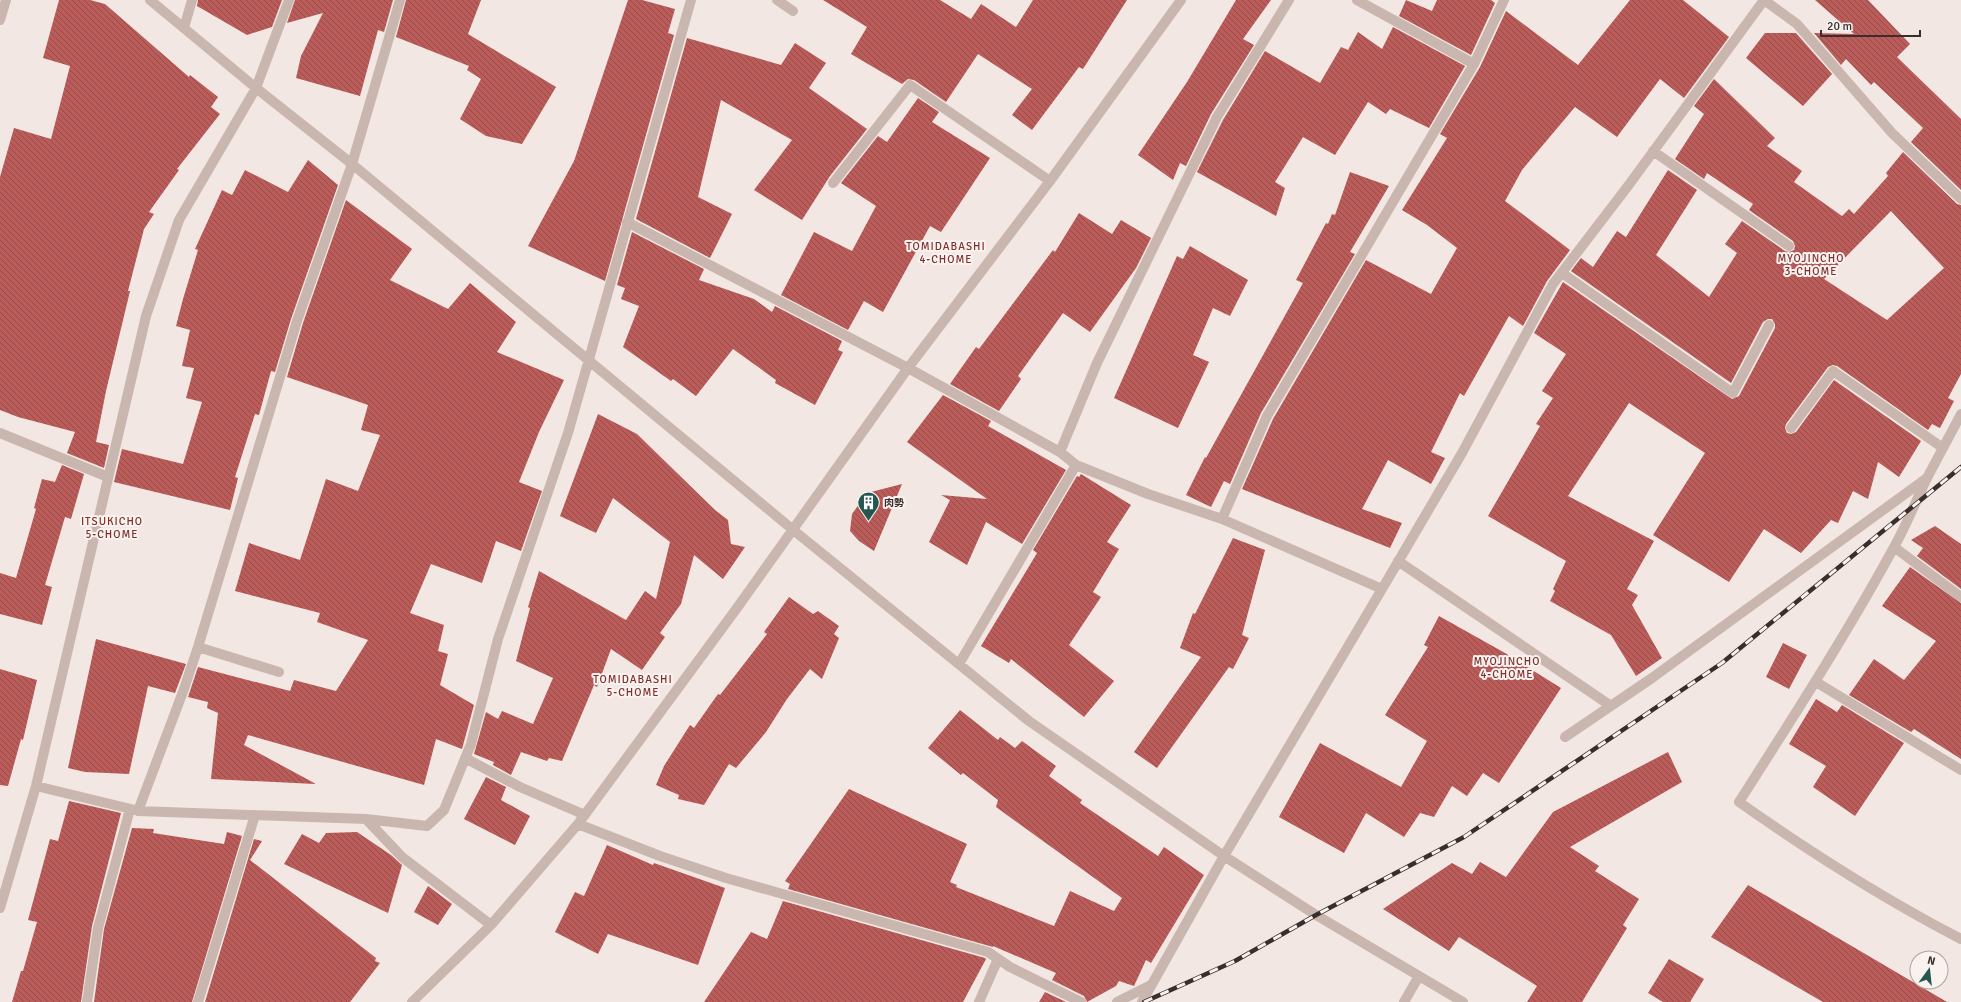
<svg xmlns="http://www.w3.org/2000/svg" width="1961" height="1002" font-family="Signika,'Noto Sans JP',sans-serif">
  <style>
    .building { fill: url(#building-back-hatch); fill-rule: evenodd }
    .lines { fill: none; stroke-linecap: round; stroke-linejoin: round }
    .minor { stroke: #c9b6af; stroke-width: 10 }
    .rail-casing { stroke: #392e2c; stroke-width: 4.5 }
    .rail { stroke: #f9f2ef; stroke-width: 3; stroke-dasharray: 9; stroke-linecap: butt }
    .labels { text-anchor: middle; stroke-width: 4; stroke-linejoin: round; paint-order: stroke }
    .poi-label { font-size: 10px; font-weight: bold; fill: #392e2c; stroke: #f9f2ef; text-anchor: start }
    .neighbourhood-label { font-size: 11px; letter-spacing: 1px; fill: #7f302e; stroke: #f9f2ef }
  </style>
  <defs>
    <pattern id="building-back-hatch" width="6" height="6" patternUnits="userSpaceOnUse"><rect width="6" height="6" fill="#ba5c59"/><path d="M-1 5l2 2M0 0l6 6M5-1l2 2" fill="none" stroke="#984c4a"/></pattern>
  </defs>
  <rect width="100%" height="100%" fill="#f2e7e3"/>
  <!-- building -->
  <path class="building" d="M59,0h31l15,4 84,73 1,-2 28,22 -7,10 9,7 -43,55 2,1 -30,42 5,2 -10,15 -16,62h2l-24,100 -10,51 13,3 -5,23 -37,-15 8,-21 -57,-15 -18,-7v-233l14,-49 37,11 19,-73 -27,-8z
    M198,0h84l-10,27 -25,8 -50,-29z
    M295,0h98l-9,32 -6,-2 -18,66 -64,-18 5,-22 22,-43 -36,10z
    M406,0h75l-13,34 88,53 -34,57 -36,-8 -26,-17 21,-40 -14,-9 2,-4 -73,-29z
    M628,0h14l33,9 -7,24 6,2 -69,246 -77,-35 46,-85z
    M823,0h117l31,19 10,-15 35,23 17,-27h94l-44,69 -4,-2 -47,63 -20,-15 20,-26 -54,-35 -32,48 -32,-22 -6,-1 -6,5 -51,-30 16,-27z
    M1236,0h35l-28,39 11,6 -43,69 -25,52 -6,-3 -7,17 -35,-25 49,-73z
    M1406,0l26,11 5,-11h54l4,3 -24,52 -72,-39z
    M1630,0h53l46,37 -45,61 -24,-19 -43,58 -42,-30 -53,63 -17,31 65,49 -23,31 -24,45 -14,-10 -45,80 -4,-3 -29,59 14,6 -14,26 -43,-24 -26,49 40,14 -12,25 -148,-59 31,-70 93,-159 65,34 26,-46 -30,-23 -25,-15 45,-72 -7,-4 40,-67 26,-56 72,54z
    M1815,0h53l42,44 -13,13 64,62v71l-50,-48 12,-14 -49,-46 -3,3 -25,-26 -5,6 -27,-32 40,1z
    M1393,27l72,39 -36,62 -39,-19 -4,5 -18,-12 -33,53 -32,-18 -28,45 10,6 -9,28 -79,-44 26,-52 42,-69 55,32 21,-36 7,3 10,-18 24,17z
    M1765,33h31l36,41 -29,32 -57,-48z
    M687,38l94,27 14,-22 31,20 -17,25 58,41 -37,47 -28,44 -48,-30 38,-50 -71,-40 -23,97 34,17 -22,44 -74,-39z
    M1714,79l61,59 -8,8 35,25 -8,11 48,34 7,-7 5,5 34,-38 -2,-3 17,-21 54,52 4,1v169l-13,24 6,3 -14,27 -8,-4 -4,6 -91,-64 -4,-1 -5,2 -42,57 -1,4 2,5 4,1 5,-2 38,-52 87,61 -22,36 -21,-15 -10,37 -15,-8 -15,32 -7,-3 -30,33 -37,-24 -35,53 -76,-47 52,-82 -76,-50 -61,93 86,45 -27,48 11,6 -6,10 30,53 -26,18 -25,-41 -61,-34 5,-10 -2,-2 13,-28 -78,-45 52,-90 -4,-2 17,-26 -11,-7 24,-37 -32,-21 29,-51 169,117 7,-3 36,-68v-4l-3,-5h-4l-5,3 -32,61 -160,-112 10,-13 12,9 24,-36 9,6 42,-67 29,20 -41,65 53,42 28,-44 -12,-9 17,-23 43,30 4,1 5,-2 1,-4 -2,-5 -44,-31 4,-6 -46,-31 -3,6 -29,-20 29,-45 -10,-8zM1891,211l53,57 -57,52 -63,-41z
    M918,98l21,14 -7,10 58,36 -49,74 -11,-6 -47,86 -19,-11 -16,29 -67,-35 33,-63 38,19 24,-45 -35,-23 37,-47 9,6z
    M308,160l30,25 -47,134 -16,53 -4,-1 -12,44 -4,-1 -20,63 3,1 -8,32 -116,-28 8,-33 61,15 19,-62 -16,-4 8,-30 -12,-2 8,-36 -14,-4 7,-27 15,-49 -3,-1 27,-59 10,5 13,-25 43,22z
    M1350,172l39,14 -39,66 5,2 -94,159 -31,71 -6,-3 -13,26 -25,-12 19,-38 1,1 97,-175 -7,-3 30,-57 2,1 4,-10 3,1z
    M346,200l66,49 -22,31 58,29 22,-26 46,39 -19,30 67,28 -25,52 -20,50 23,9 -21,60 -25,-10 -14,42 -51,-19 -21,49 34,12 -6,26 10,3 -8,31 34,20 -12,44 -26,-10 -12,46 -176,-50 -4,10 72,39 -105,-5 7,-66 -11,-5 1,-6 -20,-5 10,-30 92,24 4,-11 42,11 32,-51 -51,-18 3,-9 -85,-22 14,-48 51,17 26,-81 32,12 22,-56 -19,-5 7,-25 -81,-28 16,-54z
    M1079,213l33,21 9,-14 30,18 -15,30 -46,64 -27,-19 -45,63 3,3 -22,32 -49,-27 26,-37 3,2 74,-99 2,2z
    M632,232l72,37 -5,11 55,19 18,13 3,-6 67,35 -4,9 5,2 -28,53 -40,-22 1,-3 -43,-31 -37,47 -23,-17 -2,2 -48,-34 16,-41 -18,-7 4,-11 -8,-3z
    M1190,246l58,34 -18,36 -17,-8 -20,47 16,7 -31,66 -64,-30 63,-142 6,3z
    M943,395l48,26 -3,5 78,44 -44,74 -36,-22 -19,43 -38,-23 21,-42 -9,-5 46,4 -80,-57z
    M598,414l39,20 78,76 13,10 3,24 14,3 -22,32 -29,-24 -13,49 -21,29 5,4 -23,33 -31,-21 -14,38 -3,-2 -32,76 -13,-3 -2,3 -26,-9 -10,23 -18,-10 1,-3 -20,-8 12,-42 12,7 4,-8 31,13 20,-46 -37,-17 14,-53 -2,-1 11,-36 87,49 19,-29 11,8 14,-57 -57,-44 -17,35 -36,-17z
    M62,465l22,9 -13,45 -6,-2 -20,68 7,2 -10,38 -42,-11v-41l16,5 20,-69 -2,-1 8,-29 13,3z
    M1081,474l50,31 -24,37 12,7 -26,43 8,5 -32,48 45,36 -30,36 -73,-58 -2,4 -28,-17 56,-93 -4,-3 44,-74 2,1z
    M902,484l-28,67 -15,-10 -9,-10 2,-17 15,-21z
    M1935,526l26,18v45l-44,-33 6,-8 -12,-8z
    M1233,538l32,12 -23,85 7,3 -16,31 -4,-2 -72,101 -23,-16 67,-95 -21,-9 13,-35 2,1z
    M1910,567l51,36v156l-47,-30 -3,3 -62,-37 25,-36 30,21 32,-39 -54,-35z
    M789,597l24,17 5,-3 21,15 -5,8 5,4 -17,41 -12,-10 -23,30 -21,33 -30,36 -7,-4 -25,41 -26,-6 1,-4 -23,-10 8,-19 26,-41 4,3 24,-34 2,1 47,-61 -3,-2z
    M1439,616l66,37 56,35 -62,95 -16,-10 -16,23 -15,-10 -18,31 -14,-4 -16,24 -38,-24 -22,40 -65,-36 41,-74 81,44 26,-46 -42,-26 43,-68 -4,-2z
    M96,639l90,25 -11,29 -27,-7 -19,88 -44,-2 -17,-4z
    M1783,643l24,12 -18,34 -23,-12z
    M0,669l37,11 -14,60 -2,-1 -13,47 -8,-1z
    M1816,699l21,13 5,-7 62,38 -49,73 -42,-29 13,-21 -37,-22z
    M960,710l38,30 2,-3 15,11 7,-7 34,25 -7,10 33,24 -2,3 78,53 6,-9 40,28 -53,88 -5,-3 -12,26 -15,-5 -3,5 -29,16 -3,-6 -32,-16 4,-7 -63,-27v1l-205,-58 2,-5 -5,-3 64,-92 118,55 -17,38 7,3 -1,2 98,39 16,-35 44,20 8,-13 -126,-91 2,-7 -35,-27 -2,2 -33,-27z
    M1668,752l14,30 -112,65 29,19 -4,5 44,28 -16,26 4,3 -45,74h-55l10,-16 -78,-49 -10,14 -66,-42 69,-46 20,11 8,-12 26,15 47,-65z
    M486,777l20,10 -5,13 29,16 -15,29 -51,-26z
    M69,801l52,12 -29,113 -11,76h-69l9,-31h2l14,-49 -9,-2 22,-81 8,2z
    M132,828l22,1 -1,4 71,11 3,-12 15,4 -50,166h-98l10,-73z
    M357,832l34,23 11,10 -14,48 -104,-49 18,-30 17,9 7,-10z
    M254,839l8,2 -12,19 126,98 -1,3 5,2 -30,39h-145z
    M607,845l46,20 1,-2 71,25 -27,77 -90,-31 -10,20 -43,-22 20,-40 9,4z
    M1748,885l199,117h-124l-112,-65z
    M428,886l24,18 -14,21 -24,-13z
    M783,901l202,57 1,1 -23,43h-259l47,-70 16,7z
    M1669,959l35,20 -14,23h-27l-15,-9z
    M1045,992l21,10h-27z"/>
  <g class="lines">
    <!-- minor -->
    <path class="minor" d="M150,0l106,88 96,76 440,365 237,192 195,135 92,59 147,87
      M400,0l-48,164 -55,157 -99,326 -14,42 -46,122 228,8 61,7 17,-16 27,-66 27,-105 70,-206 123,-433
      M777,0l16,11
      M1357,0l117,64
      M1764,0l33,24 95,109 69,66
      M0,20l6,-20
      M184,28l8,-28
      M1653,151l136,95
      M833,183l77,-98 140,96
      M627,222l281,146 152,84 16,13 72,29 74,25 160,70 -158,267 -82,146
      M1562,273l171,120 36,-68
      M1791,428l42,-57 110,77
      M0,433l108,44
      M1060,452l37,-89 120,-246 72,-117
      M1927,478c-11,23 -21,48 -34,71 -47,86 -101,170 -154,253 71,50 145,97 222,137
      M1222,519l45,-103 207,-352 30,-64
      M1894,547l67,50
      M1398,561l213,145
      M1382,589l80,-136 91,-169 75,-98 136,-186
      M198,647l81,25
      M959,664l117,-199
      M1816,682l145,88
      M1565,737l87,-59 275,-200 34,-64
      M465,758l55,29 65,28
      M36,786l99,24
      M366,819l36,38 89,68
      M578,824l82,32 66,22 262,74 22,15 71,35
      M0,908l36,-122 110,-470 33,-96 77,-132 33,-88
      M87,1002l11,-74 32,-119
      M198,1002l57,-187
      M412,1002l79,-77 87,-101 159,-216 171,-240 142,-187 131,-181
      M979,1002l19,-43
      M1117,1002l34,-17
      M1404,1002l15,-26"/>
    <defs>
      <path id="rail" d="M1144,1002l91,-41 81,-46 148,-78 258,-174 239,-196"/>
    </defs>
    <!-- rail casing -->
    <use href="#rail" class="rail-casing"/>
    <!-- rail -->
    <use href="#rail" class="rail"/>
  </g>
  <!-- icons -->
  <defs>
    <symbol id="building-pin" viewBox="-11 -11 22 30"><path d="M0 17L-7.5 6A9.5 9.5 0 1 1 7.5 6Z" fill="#26564f" stroke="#f9f2ef"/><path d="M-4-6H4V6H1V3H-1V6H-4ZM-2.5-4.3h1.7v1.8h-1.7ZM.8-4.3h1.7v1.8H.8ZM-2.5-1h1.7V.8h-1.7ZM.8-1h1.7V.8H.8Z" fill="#fff"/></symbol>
  </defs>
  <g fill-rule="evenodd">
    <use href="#building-pin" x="856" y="490" width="25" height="34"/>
  </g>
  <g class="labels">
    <!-- poi labels -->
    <g class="poi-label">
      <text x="884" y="506">肉勢</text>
    </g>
    <!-- neighbourhood labels -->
    <g class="neighbourhood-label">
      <text x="946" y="250">TOMIDABASHI<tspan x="946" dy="13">4-CHOME</tspan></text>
      <text x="1811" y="262">MYOJINCHO<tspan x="1811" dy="13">3-CHOME</tspan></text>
      <text x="112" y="525">ITSUKICHO<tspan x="112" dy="13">5-CHOME</tspan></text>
      <text x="1507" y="665">MYOJINCHO<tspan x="1507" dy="13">4-CHOME</tspan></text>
      <text x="633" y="683">TOMIDABASHI<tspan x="633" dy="13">5-CHOME</tspan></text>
    </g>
  </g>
  <!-- north arrow -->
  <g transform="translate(1929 970) rotate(15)"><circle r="19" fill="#f9f2ef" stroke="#aca4a1"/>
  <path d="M0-3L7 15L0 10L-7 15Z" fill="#26564f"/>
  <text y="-6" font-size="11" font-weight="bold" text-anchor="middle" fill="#392e2c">N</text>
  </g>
  <!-- scale -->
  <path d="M1821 30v6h99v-6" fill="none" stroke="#392e2c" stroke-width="2"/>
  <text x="1827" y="30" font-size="12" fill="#392e2c" stroke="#f9f2ef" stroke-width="3" paint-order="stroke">20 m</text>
</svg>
